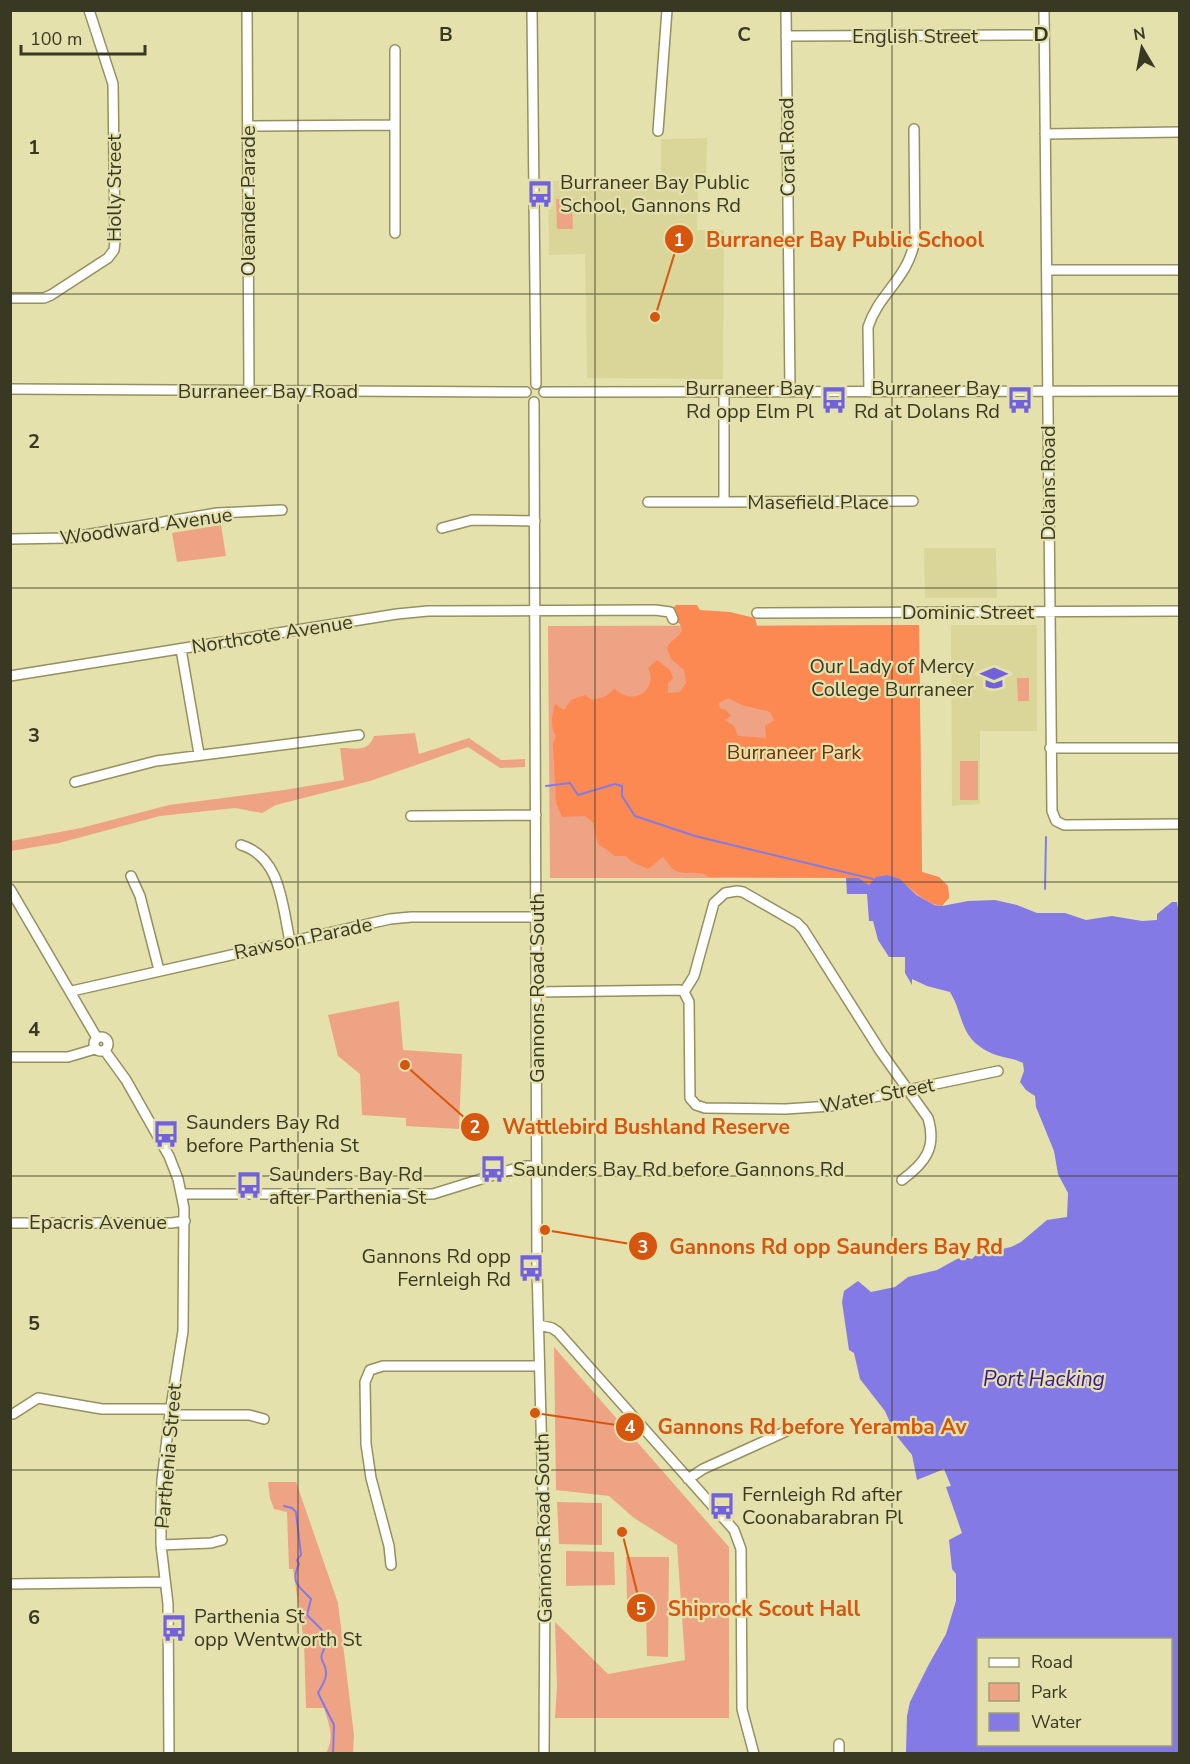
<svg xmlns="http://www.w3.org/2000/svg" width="1190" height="1764" font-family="'Nunito Sans',sans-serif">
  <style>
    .built { fill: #dad69a }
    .green { fill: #eea484 }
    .forest { fill: #fc8952; fill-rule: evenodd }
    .water { fill: #837ae5; fill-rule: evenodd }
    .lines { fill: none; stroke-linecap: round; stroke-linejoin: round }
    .stream { stroke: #837ae5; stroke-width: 2 }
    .minor-casing { stroke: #94905f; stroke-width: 12 }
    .minor { stroke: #fff; stroke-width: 9 }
    .grid { fill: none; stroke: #393823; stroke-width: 1.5; stroke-opacity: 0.55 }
    .labels { text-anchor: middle; stroke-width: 4.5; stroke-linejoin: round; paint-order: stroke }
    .street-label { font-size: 20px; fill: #393823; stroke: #e4e1ad }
    .poi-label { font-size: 20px; fill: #393823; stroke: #e4e1ad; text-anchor: start }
    .park-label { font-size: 20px; fill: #752e02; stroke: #e4e1ad }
    .water-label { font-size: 21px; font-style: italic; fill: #3b1696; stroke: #e4e1ad }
    .grid-label { font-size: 20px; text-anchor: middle; font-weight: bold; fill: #393823; stroke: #e4e1ad; stroke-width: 4.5; stroke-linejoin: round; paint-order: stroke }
    .leader { fill: none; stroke: #d6560e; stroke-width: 2 }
    .callout-dot { fill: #d6560e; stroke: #e4e1ad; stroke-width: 2 }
    .mark-label { font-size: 18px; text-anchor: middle; font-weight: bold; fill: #fff }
    .callout-label { font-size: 21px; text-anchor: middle; font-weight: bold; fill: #d6560e; stroke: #e4e1ad; stroke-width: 4.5; stroke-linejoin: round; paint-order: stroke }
  </style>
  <rect width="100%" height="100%" fill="#e4e1ad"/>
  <!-- built -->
  <path class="built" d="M707,138l-1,42 -8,6 -1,44h27l-1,149 -136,-1 -2,-124 -36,1 -1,-74 113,-1v-41z
    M924,548h72l1,50h-72z
    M951,625h86v106h-57v73l-28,2z"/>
  <!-- green -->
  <path class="green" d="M556,199h16l1,30h-16z
    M221,525l5,31 -49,6 -5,-29z
    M919,625l3,247 17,5 9,9 1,12 -15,7 -75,-27h-309l-2,-252z
    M1017,678h12v23h-11z
    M415,733l4,21 50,-16 32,22 24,-1v8l-25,1 -32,-21 -98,34 -94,24 -14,8 -27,-5 -75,8 -101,27 -48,8v-10l70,-13 88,-23 115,-15 60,-10 -4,-32c15,0 28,5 34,-12z
    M960,761h18v39h-18z
    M399,1001l4,49 59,4 -3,75 -53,-3v-8l-44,-3 -2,-41 -22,-18 -10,-41z
    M554,1347l175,200v171h-174l2,-31 -2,-65 53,52 77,-14 -8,-115 -43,-27 -25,-22 -53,-6z
    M268,1482h28l42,121 16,132 -1,18h-27c9,-16 3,-28 -2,-45h-18l-2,-67 -11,-72h-4l-2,-57 -13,-3 -4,-11z
    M557,1502l45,1v42l-43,-1z
    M566,1551l48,1 1,33 -49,1z
    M626,1557h43l-1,100 -21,-1 -1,-44h-7l1,-11 -13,1z"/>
  <!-- forest -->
  <path class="forest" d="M676,605h21l3,5 30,2 25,6 2,8 162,-1 3,247 17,5 9,9 1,12 -7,8c-28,-3 -49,-51 -73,-21l-10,-7 -150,-1c-11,-8 -22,-1 -33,-6 -6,-3 -8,-9 -13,-14l-15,12 -16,-7 -6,-6h-11l-17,-12 -5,-21 -8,-7 -23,1 -6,-14 -3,-59 3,-8c-6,-8 -4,-22 -1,-32l9,6 7,-10 14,-5 7,5 14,-4 8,-7c4,2 9,6 13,7 18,4 29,-14 21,-28l9,-8 13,10 3,8 -5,6v9l12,-1 6,-9 -2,-13 -13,-11 -4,-11c3,-8 12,-10 15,-18l-2,-6 -5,-3 -1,-14zM728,698l13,7 29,7 4,8 -9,6 1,12 -28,-2 -4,-10 -9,-6 6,-4 -5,-6 -6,-2 -1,-5z"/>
  <!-- water -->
  <path class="water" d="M887,875l13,4 16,16 18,10 8,1 26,-5 27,-1 22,5 20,8h28l21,7 26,-4 30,5 15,-1v-6l15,-12h5l3,19 -1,832h-273l1,-37 3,-14 19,-38 17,-30 10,-33v-27l-4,-5 -3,-29 13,-7 -16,-46 5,-1 -7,-17 -27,11 -5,-25 -17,-21 -10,-23 -25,-32 -6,-26 -5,-3 -7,-48 2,-11 14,-10 13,11 24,-5 13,-10 29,-7 20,-11 7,-2 8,2 4,-4 35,-8 10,-5 26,-22 20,-3 1,-24 -10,-19 -4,-23 -18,-44 -1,-11 -9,-6 -6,-8 4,-11 -1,-8c-12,-6 -24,-5 -36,-12 -28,-15 -23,-36 -37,-59l-23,-6 -15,-7v6l-7,-12v-16h-16l-11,-17 -5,-19h-4l-2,-27h-20l-1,-16h13l10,7 7,-8zM978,1640h192v104h-192z"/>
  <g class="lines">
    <!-- stream -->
    <path class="stream" d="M546,786l24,-3 8,12 37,-11 7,2v10l13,20 60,20 178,43
      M1045,889l1,-52
      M284,1506l8,2 4,4 5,43 -4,5 2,4c-9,19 0,22 12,35l-4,16 14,14 7,13c-14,22 -1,17 -2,32 0,7 -5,13 -8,19l16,32 -1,29"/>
    <defs>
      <path id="minor" d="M247,10l2,382
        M532,10l4,374
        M786,10l4,381
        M1044,10l8,801 4,10 8,4 116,-1
        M786,36l258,-1
        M395,50v183
        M248,126l146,-1
        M658,131l9,-121
        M1045,134l135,-2
        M1047,270h133
        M10,298h34l7,-3 57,-37 6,-8 1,-9 -2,-157 -24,-74
        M10,389l516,3
        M724,391v111l189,-1
        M544,392l636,-1
        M869,392l-1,-65c11,-34 40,-48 47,-87l-1,-111
        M534,402l3,865 8,310 -1,177
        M648,502h76
        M442,528l30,-8 63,1
        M10,539l57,-1 150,-25 65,-3
        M757,613l423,-2
        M181,649l18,105
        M10,676l387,-62 31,-3 227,-1 15,2 3,7
        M1050,748h130
        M75,782l81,-21 203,-26
        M411,816l125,-1
        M241,845c40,12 41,60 49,96
        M131,876l9,20 19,74
        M10,889l87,149
        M72,991l318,-72 21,-2h126
        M537,992l143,-2 4,2 5,10 1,96 6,7 9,3 81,1 45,-3 167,-35
        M684,992l10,-16 20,-73 11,-10 12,-2 6,1 54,31 6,6 78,123 47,66c9,30 -3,45 -26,62
        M94 1044a7 7 0 1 1 14 0a7 7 0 1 1-14 0Z
        M105,1051l21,29 43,76 9,23 6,29 -1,123 -13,82 -8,67 -1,27v38l7,59 1,150
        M10,1057h58l27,-8
        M181,1194h252l90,-28h15
        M10,1223h161l14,-2
        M539,1325l13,3 6,4 176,198 7,19 1,160 12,45
        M13,1414l25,-16 64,11h64l9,6h74l15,4
        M688,1479l15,-10 86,-39
        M161,1545l50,-2 11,-3
        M391,1565l-2,-19 -18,-68 -5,-34 -1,-62 5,-12 13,-4h156
        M10,1584l155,-2
        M839,1744v10"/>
    </defs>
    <!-- minor casing -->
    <use href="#minor" class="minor-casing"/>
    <!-- minor -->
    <use href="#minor" class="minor"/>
  </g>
  <!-- grid -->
  <path class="grid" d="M298,10v1744M595,10v1744M892,10v1744M10,294h1170M10,588h1170M10,882h1170M10,1176h1170M10,1470h1170"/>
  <!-- icons -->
  <defs>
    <symbol id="bus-bare" viewBox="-9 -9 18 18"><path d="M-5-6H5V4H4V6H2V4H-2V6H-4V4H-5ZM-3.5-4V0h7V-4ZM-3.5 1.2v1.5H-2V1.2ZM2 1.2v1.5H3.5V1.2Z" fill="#7161dc" stroke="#e4e1ad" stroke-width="2.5" paint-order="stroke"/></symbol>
    <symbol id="school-bare" viewBox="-9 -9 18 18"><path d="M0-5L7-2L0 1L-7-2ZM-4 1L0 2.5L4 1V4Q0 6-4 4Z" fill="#7161dc" stroke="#e4e1ad" stroke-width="2.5" paint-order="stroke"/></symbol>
  </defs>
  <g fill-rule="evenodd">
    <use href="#bus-bare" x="521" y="175" width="38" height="38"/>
    <use href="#bus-bare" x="815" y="381" width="38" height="38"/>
    <use href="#bus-bare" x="1001" y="381" width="38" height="38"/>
    <use href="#school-bare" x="975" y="659" width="38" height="38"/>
    <use href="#bus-bare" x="147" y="1115" width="38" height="38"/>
    <use href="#bus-bare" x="474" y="1150" width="38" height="38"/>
    <use href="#bus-bare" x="230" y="1166" width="38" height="38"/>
    <use href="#bus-bare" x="512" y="1249" width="38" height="38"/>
    <use href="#bus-bare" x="703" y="1487" width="38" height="38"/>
    <use href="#bus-bare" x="155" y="1609" width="38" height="38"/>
  </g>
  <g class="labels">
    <!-- street labels -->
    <g class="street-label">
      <text x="915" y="43">English Street</text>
      <text transform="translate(787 147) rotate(-91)" y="7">Coral Road</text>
      <text transform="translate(114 188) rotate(-90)" y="7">Holly Street</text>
      <text transform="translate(248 201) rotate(-90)" y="7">Oleander Parade</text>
      <text x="268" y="398">Burraneer Bay Road</text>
      <text transform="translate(1048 483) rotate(-90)" y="7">Dolans Road</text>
      <text x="818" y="509">Masefield Place</text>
      <text transform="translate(146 526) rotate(-8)" y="7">Woodward Avenue</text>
      <text x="968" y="619">Dominic Street</text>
      <text transform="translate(272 634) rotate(-9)" y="7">Northcote Avenue</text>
      <text transform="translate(303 938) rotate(-12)" y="7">Rawson Parade</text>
      <text transform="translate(537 988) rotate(-90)" y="7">Gannons Road South</text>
      <text transform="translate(877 1095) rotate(-11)" y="7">Water Street</text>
      <text x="98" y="1229">Epacris Avenue</text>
      <text transform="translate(168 1456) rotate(-85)" y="7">Parthenia Street</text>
      <text transform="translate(543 1528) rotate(-91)" y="7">Gannons Road South</text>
    </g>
    <!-- poi labels -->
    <g class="poi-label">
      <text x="560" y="189">Burraneer Bay Public<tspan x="560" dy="23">School, Gannons Rd</tspan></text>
      <text x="814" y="395" text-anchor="end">Burraneer Bay<tspan x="814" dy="23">Rd opp Elm Pl</tspan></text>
      <text x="1000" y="395" text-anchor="end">Burraneer Bay<tspan x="1000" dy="23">Rd at Dolans Rd</tspan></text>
      <text x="974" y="673" text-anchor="end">Our Lady of Mercy<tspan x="974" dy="23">College Burraneer</tspan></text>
      <text x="186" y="1129">Saunders Bay Rd<tspan x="186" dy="23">before Parthenia St</tspan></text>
      <text x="513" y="1176">Saunders Bay Rd before Gannons Rd</text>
      <text x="269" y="1181">Saunders Bay Rd<tspan x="269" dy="23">after Parthenia St</tspan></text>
      <text x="511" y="1263" text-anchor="end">Gannons Rd opp<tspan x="511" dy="23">Fernleigh Rd</tspan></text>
      <text x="742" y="1501">Fernleigh Rd after<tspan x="742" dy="23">Coonabarabran Pl</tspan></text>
      <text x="194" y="1623">Parthenia St<tspan x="194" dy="23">opp Wentworth St</tspan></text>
    </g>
    <!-- park labels -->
    <g class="park-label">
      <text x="794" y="759">Burraneer Park</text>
    </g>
    <!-- water labels -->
    <g class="water-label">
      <text x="1044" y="1386">Port Hacking</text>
    </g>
  </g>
  <g class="grid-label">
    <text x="446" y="41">B</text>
    <text x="744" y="41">C</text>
    <text x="1041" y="41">D</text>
    <text x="34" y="154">1</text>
    <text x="34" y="448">2</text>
    <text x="34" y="742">3</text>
    <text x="34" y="1036">4</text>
    <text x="34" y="1330">5</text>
    <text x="34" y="1624">6</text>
  </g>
  <!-- callouts -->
  <path class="leader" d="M655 317L679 239M405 1065L475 1127M545 1230L643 1246M535 1413L630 1427M622 1532L641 1608"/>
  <g class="callout-dot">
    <circle cx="655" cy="317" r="6"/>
    <circle cx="405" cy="1065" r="6"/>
    <circle cx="545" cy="1230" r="6"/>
    <circle cx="535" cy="1413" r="6"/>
    <circle cx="622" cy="1532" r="6"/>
    <circle cx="679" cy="239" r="15"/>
    <circle cx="475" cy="1127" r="15"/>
    <circle cx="643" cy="1246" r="15"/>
    <circle cx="630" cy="1427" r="15"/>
    <circle cx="641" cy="1608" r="15"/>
  </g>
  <g class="mark-label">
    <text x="679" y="246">1</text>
    <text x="475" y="1133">2</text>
    <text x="643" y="1253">3</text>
    <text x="630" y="1433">4</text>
    <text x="641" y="1615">5</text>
  </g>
  <g class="callout-label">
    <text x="845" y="247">Burraneer Bay Public School</text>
    <text x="646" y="1134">Wattlebird Bushland Reserve</text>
    <text x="836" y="1254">Gannons Rd opp Saunders Bay Rd</text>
    <text x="812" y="1434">Gannons Rd before Yeramba Av</text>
    <text x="764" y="1616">Shiprock Scout Hall</text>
  </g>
  <!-- border -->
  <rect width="1190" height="1764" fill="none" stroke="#393823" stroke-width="24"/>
  <!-- legend -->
  <rect x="977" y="1638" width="195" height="108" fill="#e4e1ad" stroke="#a09d76" stroke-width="1.5"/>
  <rect x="989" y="1658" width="30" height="9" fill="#ffffff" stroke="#a09d76" stroke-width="1.5"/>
  <text x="1031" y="1668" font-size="18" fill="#393823">Road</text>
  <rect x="989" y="1683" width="30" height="18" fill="#eea484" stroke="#a09d76" stroke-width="1.5"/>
  <text x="1031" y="1698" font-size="18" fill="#393823">Park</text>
  <rect x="989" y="1713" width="30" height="18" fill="#837ae5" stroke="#a09d76" stroke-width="1.5"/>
  <text x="1031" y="1728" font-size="18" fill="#393823">Water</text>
  <!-- north arrow -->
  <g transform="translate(1142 48) rotate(350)" stroke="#e4e1ad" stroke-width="4.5" paint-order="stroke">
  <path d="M0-4.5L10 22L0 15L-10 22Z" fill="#393823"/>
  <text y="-9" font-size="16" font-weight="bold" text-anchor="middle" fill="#393823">N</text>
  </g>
  <!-- scale -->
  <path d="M21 45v9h124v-9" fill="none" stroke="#393823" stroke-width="3"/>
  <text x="30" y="45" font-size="18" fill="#393823" stroke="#e4e1ad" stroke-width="4.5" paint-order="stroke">100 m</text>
</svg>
